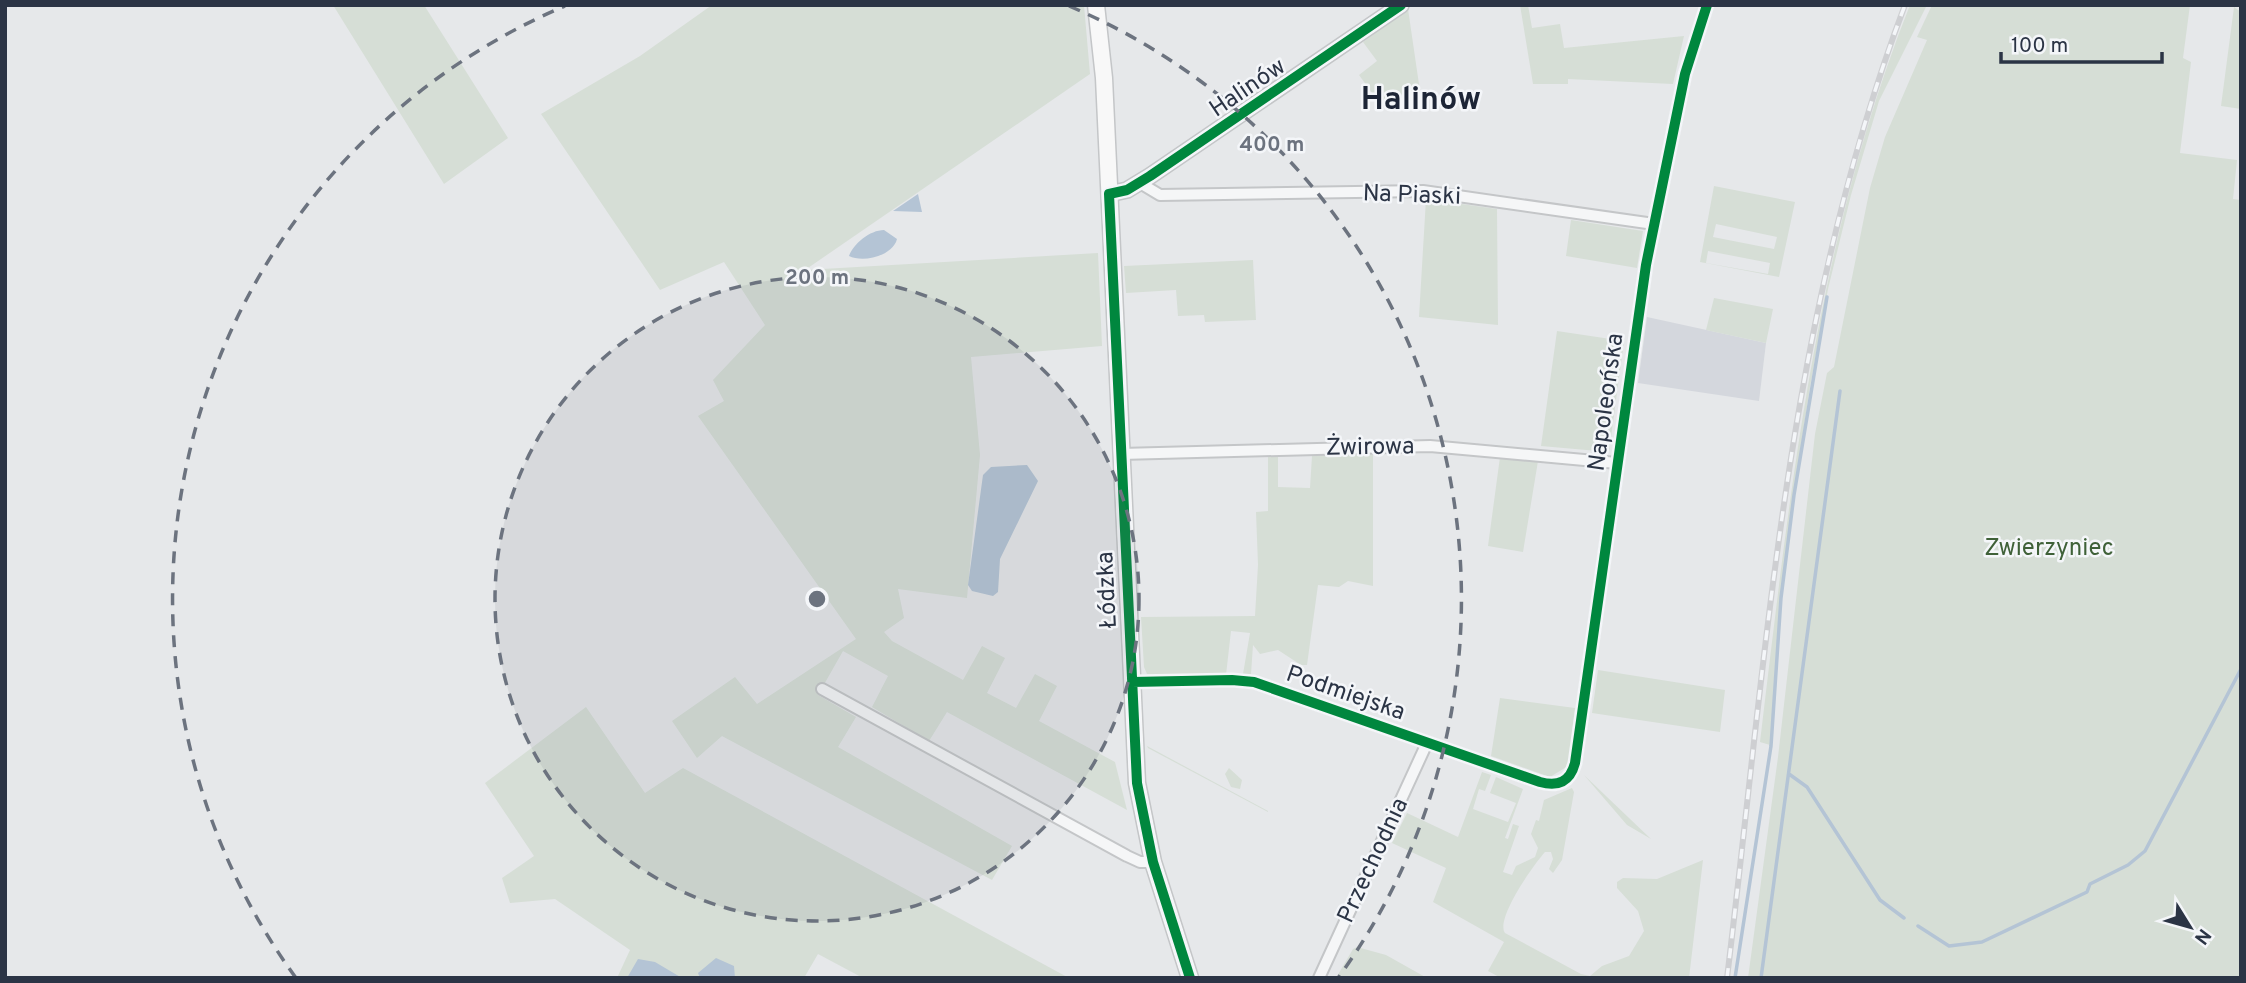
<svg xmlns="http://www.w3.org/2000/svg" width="2246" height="983" font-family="Overpass,sans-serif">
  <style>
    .built { fill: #d4d7dd }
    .green { fill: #d6ded6; fill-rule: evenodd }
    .water { fill: #b4c4d5 }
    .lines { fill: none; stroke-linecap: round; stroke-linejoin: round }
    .stream { stroke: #b4c4d5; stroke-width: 3.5 }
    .minor-casing { stroke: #c4c6c8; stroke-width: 14 }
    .tertiary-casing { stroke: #c4c6c8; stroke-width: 18 }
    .secondary-casing { stroke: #c4c6c8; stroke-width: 19 }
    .minor { stroke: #f5f6f7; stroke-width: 10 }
    .tertiary { stroke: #f5f6f7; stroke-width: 14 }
    .secondary { stroke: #f8f8f8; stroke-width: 16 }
    .rail-casing { stroke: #cecfd2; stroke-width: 6 }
    .rail { stroke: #f4f6f9; stroke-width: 3.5; stroke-dasharray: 10; stroke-linecap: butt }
    .cycleway-casing { stroke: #f4f6f9; stroke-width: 15 }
    .cycleway { stroke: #00873e; stroke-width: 10 }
    .ring { fill: none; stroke: #6c737f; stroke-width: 3.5; stroke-dasharray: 12 9 }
    .labels { text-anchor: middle; stroke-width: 5; stroke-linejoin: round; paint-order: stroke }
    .street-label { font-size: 24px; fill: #2b3445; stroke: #f4f6f9 }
    .park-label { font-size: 24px; fill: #3f6138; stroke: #f4f6f9 }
    .district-label { font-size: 32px; font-weight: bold; fill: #1d2536; stroke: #f4f6f9 }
    .centre { fill: #6c737f; stroke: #f4f6f9; stroke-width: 3.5 }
    .ring-label { font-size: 21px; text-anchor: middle; font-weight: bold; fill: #6c737f; stroke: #f4f6f9; stroke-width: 5; stroke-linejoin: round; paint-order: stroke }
  </style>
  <rect width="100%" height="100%" fill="#e6e8ea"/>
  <!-- built -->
  <path class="built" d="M1647,317l119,26 -7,58 -121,-18z"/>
  <!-- green -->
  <path class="green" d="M333,5h91l84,133 -64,46z
    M712,5h372l6,69 -285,196 293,-17 4,93 -131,11 9,98 -13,143 -69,-9 6,29 -20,14 8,9 71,39 19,-34 23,12 -18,35 29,15 19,-34 22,12 -18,35 76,41 12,48 -180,-98 -18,29 -57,-34 16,-31 -45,-25 -25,44 38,22 -18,30 174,99 -20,34 -270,-144 -25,22 -25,-37 63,-44 22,27 99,-65 -158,-223 26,-15 -11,-21 52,-55 -41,-63 -64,28 -119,-176 99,-58z
    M1520,5h8l4,23 28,-4 4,24 120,-12 -11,48 -105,-5v5h-35z
    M1910,5h17l-48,96 -28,94 -23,94 -18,98 -19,126 -11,91 -10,141 -10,-3c30,-250 56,-501 150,-737z
    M1932,5h258l-7,53 8,4 -11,91 57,7 -4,39 8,1v778h-493l30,-221 37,-323 12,-61 7,-6 36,-179 15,-51 42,-97 -10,-3z
    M2234,7l7,5v97l-20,-3z
    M1408,9l13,89 -38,10 -24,-33 18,-14 -14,-19z
    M1714,186l81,16 -16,75 -79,-15zM1716,224l61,13 -3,12 -61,-12zM1708,251l62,12 -2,11 -62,-11z
    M1426,199l71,10 1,116 -79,-8z
    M1571,220l72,11 -6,37 -71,-12z
    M1253,260l3,60 -51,2 -1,-7 -26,1 -2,-26 -50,3 -2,-27z
    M1714,298l59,11 -7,34 -60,-13z
    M1557,331l67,10 -15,111 -68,-6z
    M1373,452v134l-25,-5 -9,6 -21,-2 -11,80h-6l-23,-15 -18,4 -7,-9 -2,29h-8l7,-41 -19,-2 -5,44 -79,-1 -3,-7 -3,-50 114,-1 3,-51 -2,-53 12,-1v-54h10v30l32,1 2,-32z
    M1500,457l38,4 -15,91 -35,-6z
    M1598,670l127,20 -5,42 -128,-19z
    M1500,698l75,10 -7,58 -18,11 -59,-21z
    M586,707l59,86 38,-25 386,210h-206l-45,-24 -14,24h-187l13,-28 -75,-51 -45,4 -8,-25 32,-22 -49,-73z
    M1147,746l121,65v1l-120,-64z
    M1229,768l13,12 -2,9 -9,-2 -6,-13z
    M1482,772l9,3 -6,16 -6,-2 -6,20 35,13 8,-19 -26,-10 6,-16 27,12 -18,49 3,1 5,-15 6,2 -16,46 9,3 4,-9 19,-9 3,-9 -7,-14 5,-14 3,1 5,-21 28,-12 2,4 -12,68 -9,13 -4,-4 4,-10 -2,-7h-6c-11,12 -50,67 -40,81l76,41 9,2 12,-10 27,-10 15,-25 -6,-20 -21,-23v-6l6,-4 34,1 46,-19 -14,118h-188l-13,-7 16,-29 -71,-40 13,-34 -54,-25 15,-30 51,24z
    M1584,775l67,64 -24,-14z
    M1357,947l29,8 41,23h-91l17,-29z"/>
  <!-- water -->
  <path class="water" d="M918,194l4,18 -29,-1z
    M884,230l13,9c-4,17 -34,24 -48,17 4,-12 21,-26 35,-26z
    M1027,465l11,16 -38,78 -2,33 -5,4 -21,-5 -4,-6 15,-110 8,-8z
    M716,958l18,8 1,12h-35l-2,-5z
    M638,959l17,3 27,16h-55z"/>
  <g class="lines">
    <!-- stream -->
    <path class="stream" d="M1789,774l18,13 73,113 24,18
      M1918,926l31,20 33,-4 105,-50 3,-8 38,-19 17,-14 96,-182
      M1735,978l36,-232 10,-148 13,-103 33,-198
      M1761,978l79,-587"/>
    <defs>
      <path id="minor" d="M1140,183l20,12 263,-4 231,33
        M1121,454l309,-8 187,17
        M1132,682l100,-2 22,2 286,100c18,5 30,0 35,-19l71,-498 39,-191 22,-69
        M822,689l305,167 13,6h13
        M1319,978l108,-235"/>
      <path id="tertiary" d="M1109,194l18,-4 23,-14 251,-171"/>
      <path id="secondary" d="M1096,5l8,73 33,705 16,79 37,116"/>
    </defs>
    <!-- minor casing -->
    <use href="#minor" class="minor-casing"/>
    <!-- tertiary casing -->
    <use href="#tertiary" class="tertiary-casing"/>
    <!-- secondary casing -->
    <use href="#secondary" class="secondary-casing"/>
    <!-- minor -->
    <use href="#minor" class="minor"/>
    <!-- tertiary -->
    <use href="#tertiary" class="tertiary"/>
    <!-- secondary -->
    <use href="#secondary" class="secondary"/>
    <defs>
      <path id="rail" d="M1727,978c40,-327 60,-662 178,-973"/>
    </defs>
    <!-- rail casing -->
    <use href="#rail" class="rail-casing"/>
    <!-- rail -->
    <use href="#rail" class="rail"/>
    <defs>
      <path id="cycleway" d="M1132,682l100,-2 22,2 286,100c18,5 30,0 35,-19l71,-498 39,-191 22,-69
        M1190,978l-37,-116 -16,-79 -28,-589 18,-4 23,-14 251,-171"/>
    </defs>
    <!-- cycleway casing -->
    <use href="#cycleway" class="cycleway-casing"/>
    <!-- cycleway -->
    <use href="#cycleway" class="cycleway"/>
  </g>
  <!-- distance rings -->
  <circle cx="817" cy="599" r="322" fill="#6c737f" fill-opacity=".12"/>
  <g class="ring">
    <circle cx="817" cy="599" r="322"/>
    <path d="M296 978A644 644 0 0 1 565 6M1069 6A644 644 0 0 1 1338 978"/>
  </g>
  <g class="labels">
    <!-- street labels -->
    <g class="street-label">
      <text transform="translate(1247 87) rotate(-34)" y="8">Halinów</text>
      <text transform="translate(1412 194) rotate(2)" y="8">Na Piaski</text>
      <text transform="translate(1605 402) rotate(-82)" y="8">Napoleońska</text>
      <text transform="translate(1370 446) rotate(-1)" y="8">Żwirowa</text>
      <text transform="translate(1106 590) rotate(-93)" y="8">Łódzka</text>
      <text transform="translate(1346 692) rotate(19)" y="8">Podmiejska</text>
      <text transform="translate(1372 860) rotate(-65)" y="8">Przechodnia</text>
    </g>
    <!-- park labels -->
    <g class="park-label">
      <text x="2049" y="555">Zwierzyniec</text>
    </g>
    <!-- district labels -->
    <g class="district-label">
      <text x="1421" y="109">Halinów</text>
    </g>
  </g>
  <circle cx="817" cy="599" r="10" class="centre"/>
  <g class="ring-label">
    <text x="1272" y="151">400 m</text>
    <text x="817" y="284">200 m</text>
  </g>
  <!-- border -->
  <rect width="2246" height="983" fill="none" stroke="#2b3445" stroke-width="14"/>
  <!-- north arrow -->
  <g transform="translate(2190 927) rotate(127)" stroke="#f4f6f9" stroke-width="5" paint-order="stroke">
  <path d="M0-5L12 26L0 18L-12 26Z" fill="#2b3445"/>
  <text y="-10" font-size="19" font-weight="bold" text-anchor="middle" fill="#2b3445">N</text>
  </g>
  <!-- scale -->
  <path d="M2001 52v10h161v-10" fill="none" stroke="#2b3445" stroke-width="3.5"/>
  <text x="2011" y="52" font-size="21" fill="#2b3445" stroke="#f4f6f9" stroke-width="5" paint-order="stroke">100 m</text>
</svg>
